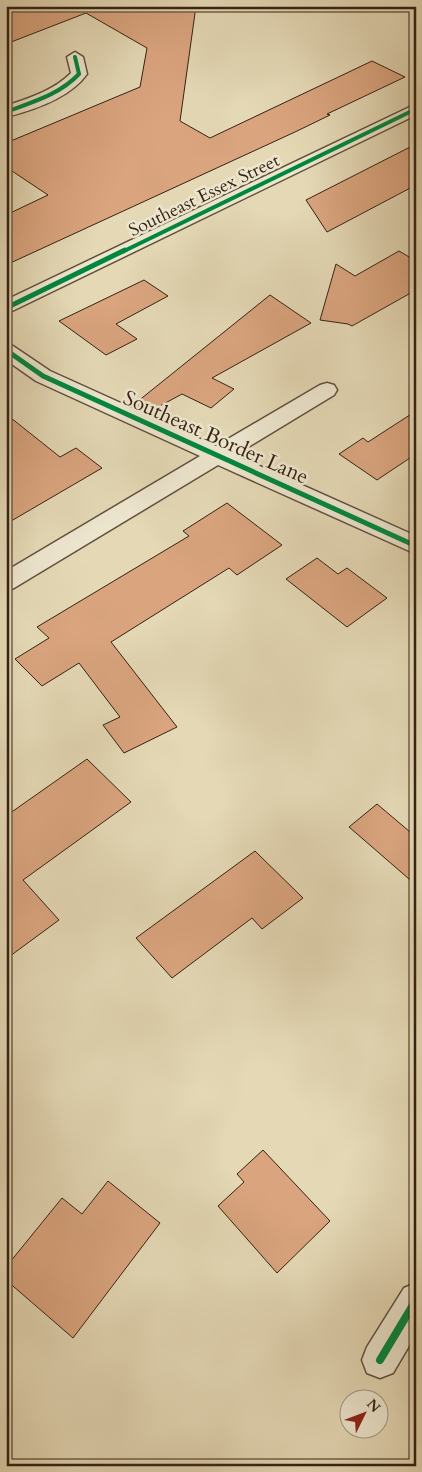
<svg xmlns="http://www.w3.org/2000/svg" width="422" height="1472" font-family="Cardo,serif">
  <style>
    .building { fill: #d9a47e; stroke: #352213 }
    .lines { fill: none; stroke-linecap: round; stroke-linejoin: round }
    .street-casing { stroke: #61503c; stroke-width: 3 }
    .street { fill: #ede6cf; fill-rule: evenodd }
    .cycleway-far2-casing { stroke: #ede6cf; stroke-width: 5.5 }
    .cycleway-far1-casing { stroke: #ede6cf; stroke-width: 8 }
    .cycleway-casing { stroke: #ede6cf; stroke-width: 11 }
    .cycleway-far2 { stroke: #00873e; stroke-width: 4 }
    .cycleway-far1 { stroke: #00873e; stroke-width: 5 }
    .cycleway { stroke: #00873e; stroke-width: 8 }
    .labels { text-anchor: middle; stroke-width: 5; stroke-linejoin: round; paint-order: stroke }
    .far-street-label { font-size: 18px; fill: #352213; stroke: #ede6cf }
    .street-label { font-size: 21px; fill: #352213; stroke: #ede6cf }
  </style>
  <rect width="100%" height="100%" fill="#e4d8b5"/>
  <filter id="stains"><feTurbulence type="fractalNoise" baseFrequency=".004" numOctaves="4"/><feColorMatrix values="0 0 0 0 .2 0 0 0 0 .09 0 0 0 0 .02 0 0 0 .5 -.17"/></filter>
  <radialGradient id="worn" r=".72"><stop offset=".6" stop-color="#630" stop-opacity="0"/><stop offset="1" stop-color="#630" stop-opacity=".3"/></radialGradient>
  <!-- building -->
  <path class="building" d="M6,6h190l-16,115 30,17 162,-77 33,16 -78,37 3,1 -35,17 -289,133v-50l42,-20 -42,-28v-24l134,-56 7,-39 -61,-35 -80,31z
    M416,144v41l-89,47 -21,-32z
    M399,251l17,10v29l-64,36 -4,-2 -28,-4 16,-56 19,12z
    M144,280l24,16 -52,28 21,15 -31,16 -47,-34z
    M270,295l41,28 -99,55 22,11 -23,19 -29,-14 -35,19 -15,-7z
    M416,411v43l-39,26 -38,-26 24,-16 5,4z
    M6,414l54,43 16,-9 26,20 -96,56z
    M227,503l55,42 -45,30 -8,-7 -118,74 66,85 -53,26 -21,-28 17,-8 -41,-54 -37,23 -27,-27 34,-21 -12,-11 152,-91 -6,-5z
    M317,558l21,16 9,-6 40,30 -40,29 -61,-48z
    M87,759l44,43 -108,78 36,40 -53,39v-143z
    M377,804l39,33v48l-67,-58z
    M255,851l48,47 -41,31 -10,-11 -80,60 -36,-40z
    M263,1150l67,71 -53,52 -59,-67 26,-24 -7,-8z
    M108,1181l52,42 -87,115 -67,-58v-13l56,-69 20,16z"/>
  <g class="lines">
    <defs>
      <path id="street" d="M405,6h11v6z
        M75,52l8,5 4,17c-17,24 -53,36 -81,43v-11c23,-8 47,-15 65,-33l-4,-16z
        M416,104v11l-410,199v-14z
        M6,344l7,2 37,25 166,75 104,-61 7,-2 7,2 3,5 -3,5 -99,60 181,81v18l-198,-89 -204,123 -8,3v-20l194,-115 -164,-75 -30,-21z
        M416,1283v51l-23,39 -13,5 -13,-5 -5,-13 5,-13 37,-59z"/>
    </defs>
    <!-- street casing -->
    <use href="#street" class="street-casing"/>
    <!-- street -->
    <use href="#street" class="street"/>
    <defs>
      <path id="cycleway-far2" d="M6,112c26,-10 53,-17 73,-38l-4,-17
        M122,252l294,-143"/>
      <path id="cycleway-far1" d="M6,308l119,-58
        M6,350l37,26 373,170"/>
      <path id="cycleway" d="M380,1360l36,-60"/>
    </defs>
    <!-- cycleway-far2 casing -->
    <use href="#cycleway-far2" class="cycleway-far2-casing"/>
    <!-- cycleway-far1 casing -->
    <use href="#cycleway-far1" class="cycleway-far1-casing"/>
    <!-- cycleway casing -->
    <use href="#cycleway" class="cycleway-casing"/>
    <!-- cycleway-far2 -->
    <use href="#cycleway-far2" class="cycleway-far2"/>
    <!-- cycleway-far1 -->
    <use href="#cycleway-far1" class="cycleway-far1"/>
    <!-- cycleway -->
    <use href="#cycleway" class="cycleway"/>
  </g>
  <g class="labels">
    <!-- far-street labels -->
    <g class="far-street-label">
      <text transform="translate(204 195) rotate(-26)" y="6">Southeast Essex Street</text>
    </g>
    <!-- street labels -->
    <g class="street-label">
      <text transform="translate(216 437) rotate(24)" y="7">Southeast Border Lane</text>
    </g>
  </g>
  <!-- margin -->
  <rect width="422" height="1472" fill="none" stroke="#e4d8b5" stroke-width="25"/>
  <rect x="8" y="8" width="407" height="1457" fill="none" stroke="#352213" stroke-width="2.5"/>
  <rect x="12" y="12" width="397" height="1447" fill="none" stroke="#352213"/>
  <!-- north arrow -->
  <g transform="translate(364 1414) rotate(48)"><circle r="24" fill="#ede6cf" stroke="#a39884"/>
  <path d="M0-4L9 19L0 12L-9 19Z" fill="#8f2418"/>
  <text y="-8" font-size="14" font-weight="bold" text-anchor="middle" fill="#352213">N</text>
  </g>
  <rect width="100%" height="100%" filter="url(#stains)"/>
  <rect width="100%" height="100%" fill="url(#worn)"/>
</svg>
